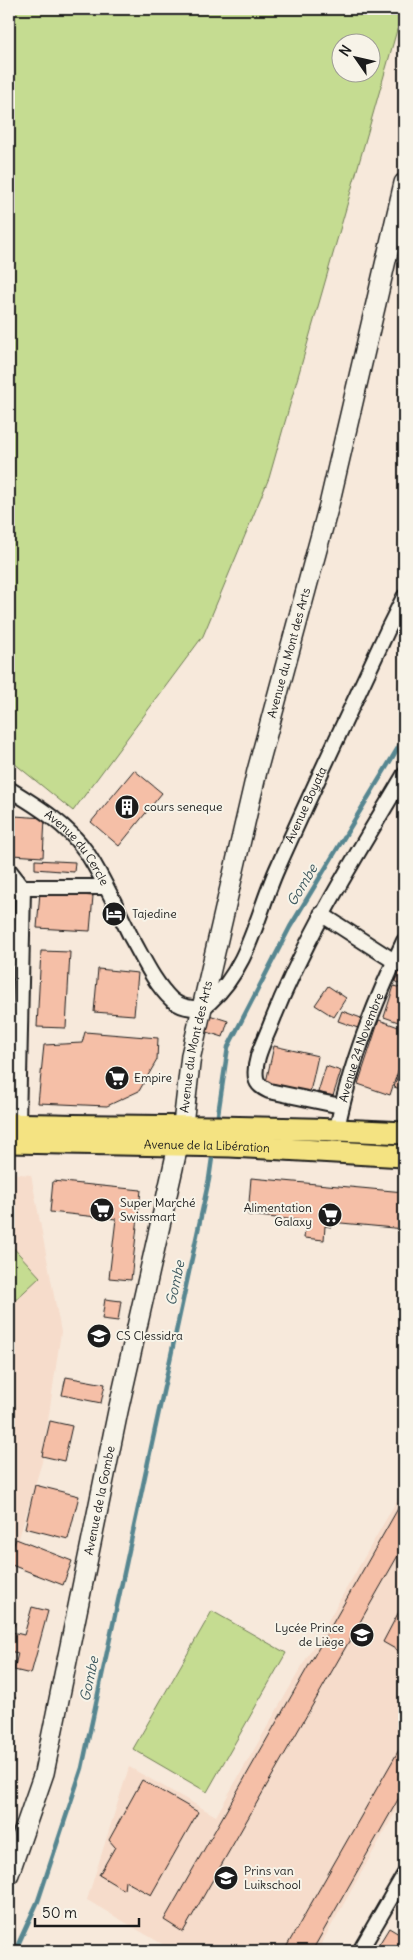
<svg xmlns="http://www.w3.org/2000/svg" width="413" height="1960" font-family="Delius,sans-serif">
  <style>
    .built { fill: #f6dccb }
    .green { fill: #c5dc91; stroke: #707c56; fill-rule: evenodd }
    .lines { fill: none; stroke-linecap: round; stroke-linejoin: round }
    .stream { stroke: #578690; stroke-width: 4.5 }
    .building { fill: #f5bfa7; stroke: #1c1c1c }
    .street-casing { stroke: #1c1c1c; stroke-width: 18 }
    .secondary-casing { stroke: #1c1c1c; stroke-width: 22 }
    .primary-casing { stroke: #1c1c1c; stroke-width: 25 }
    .street { stroke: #f7f3e8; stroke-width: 14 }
    .secondary { stroke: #f7f3e8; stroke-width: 19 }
    .primary { stroke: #f4e382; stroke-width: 21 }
    .labels { text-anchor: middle; stroke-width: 4; stroke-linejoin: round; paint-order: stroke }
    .street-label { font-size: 12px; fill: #1c1c1c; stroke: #f7f3e8 }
    .poi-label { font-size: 12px; fill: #1c1c1c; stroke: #f7f3e8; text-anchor: start }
    .water-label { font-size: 14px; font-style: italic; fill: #3f5a60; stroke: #f7f3e8 }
  </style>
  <rect width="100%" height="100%" fill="#f7e9db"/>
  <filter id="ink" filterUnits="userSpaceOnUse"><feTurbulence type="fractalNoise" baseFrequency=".02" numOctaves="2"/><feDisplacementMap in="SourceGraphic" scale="10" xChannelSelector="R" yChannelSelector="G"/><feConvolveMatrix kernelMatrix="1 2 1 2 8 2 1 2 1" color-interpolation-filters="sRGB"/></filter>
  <g filter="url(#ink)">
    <!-- built -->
    <path class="built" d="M9,1173l22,2 30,157 -19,130 -33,109z
      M404,1488v309l-87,154h-143l-87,-51 42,-133 87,49z"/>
    <!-- green -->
    <path class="green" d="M9,9h394l-134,469 -66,158 -130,175 -64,-52zM340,42h30v30h-30z
      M9,1243l31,34 -31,29z
      M212,1611l74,42 -79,139 -74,-43z"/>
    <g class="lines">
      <!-- stream -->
      <path class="stream" d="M217,1121l11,-74 62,-120 114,-189
        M15,1951l23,-50 44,-133 127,-589 4,-28"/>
    </g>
    <!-- building -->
    <path class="building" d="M134,770l28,23 -43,53 -28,-24z
      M14,816l31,2 -2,39 -31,-2z
      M35,860l40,2 -1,10 -39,-3z
      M40,892l53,4 -3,35 -53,-3z
      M41,951l29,1 -4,76 -29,-1z
      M401,966l3,2v18l-10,-5z
      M98,969l40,4 -4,42 -40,-3z
      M328,986l18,12 -12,19 -19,-12z
      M394,986l10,3v35l-20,-7z
      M342,1011l19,7 -3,10 -20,-7z
      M206,1014l22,7 -5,16 -22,-7z
      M379,1020l25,9v24l-14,42 -32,-11z
      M85,1032l73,6 -1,22 -18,31 -32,15 -69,-3 6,-58 38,-2z
      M274,1046l44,10 -8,36 -44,-10z
      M404,1057v33l-10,-3z
      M326,1066l15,5 -8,25 -15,-4z
      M251,1178l153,14v37l-73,-7v5l-6,-1 -1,14 -20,-2 2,-17 -58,-6z
      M53,1181l88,9 -10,90 -22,-2 7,-59 -66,-7z
      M105,1299l16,2 -3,20 -16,-2z
      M66,1377l39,7 -4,19 -39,-8z
      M50,1421l22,5 -8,35 -22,-5z
      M35,1485l44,11 -11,43 -43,-11z
      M404,1498v47l-221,387 -19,-12z
      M16,1539l56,22 -9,24 -54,-21v-7z
      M404,1602v52l-21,-12z
      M32,1607l16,4 -17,63 -17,-4 4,-17 -9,-2v-29l6,1 -3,9 12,3z
      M9,1695l7,3 -7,22z
      M404,1741v48l-92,162h-28z
      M142,1780l56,32 -47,83 -26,-14 -1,9 -25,-15 16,-28 -6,-7z
      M389,1928l15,9v14h-29z"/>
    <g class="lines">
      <defs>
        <g id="street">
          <path id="s1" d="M9,789c28,17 59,36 78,64 17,26 30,56 44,84 12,21 23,46 41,63 10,8 28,12 38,2 39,-35 47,-88 67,-133 36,-81 74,-160 111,-240l16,-32"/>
          <path d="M9,870l14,18 -5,236"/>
          <path d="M9,887h96"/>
          <path d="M321,914l73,47 10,4"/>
          <path d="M341,1106l-72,-15c-6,-3 -12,-6 -13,-13 -3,-18 9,-38 15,-54 36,-91 84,-166 133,-249"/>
          <path id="s2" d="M337,1129c13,-66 38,-128 67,-188"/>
          <path d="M360,1951l44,-76"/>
        </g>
        <g id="secondary">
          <path id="s3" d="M9,1874l35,-101 74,-362 65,-287 8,-69 11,-47 55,-237 72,-266 75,-322"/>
        </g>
        <g id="primary">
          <path d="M9,1124c132,4 263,1 395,9"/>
          <path id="s4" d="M9,1142l221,4 174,10"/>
        </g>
      </defs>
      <!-- street casing -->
      <use href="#street" class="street-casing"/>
      <!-- secondary casing -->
      <use href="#secondary" class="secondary-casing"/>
      <!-- primary casing -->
      <use href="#primary" class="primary-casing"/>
      <!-- street -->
      <use href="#street" class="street"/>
      <!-- secondary -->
      <use href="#secondary" class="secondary"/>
      <!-- primary -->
      <use href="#primary" class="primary"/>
    </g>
  </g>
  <!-- icons -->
  <defs>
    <symbol id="building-disc" viewBox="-11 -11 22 22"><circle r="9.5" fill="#1c1c1c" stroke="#f7f3e8"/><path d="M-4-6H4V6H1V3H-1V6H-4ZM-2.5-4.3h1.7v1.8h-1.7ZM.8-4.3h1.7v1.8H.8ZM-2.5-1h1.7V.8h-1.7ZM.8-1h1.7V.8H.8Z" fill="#fff"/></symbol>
    <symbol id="hotel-disc" viewBox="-11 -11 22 22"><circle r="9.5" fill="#1c1c1c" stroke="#f7f3e8"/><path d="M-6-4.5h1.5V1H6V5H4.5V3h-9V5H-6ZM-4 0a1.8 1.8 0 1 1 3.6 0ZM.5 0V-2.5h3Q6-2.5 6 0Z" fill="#fff"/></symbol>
    <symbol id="supermarket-disc" viewBox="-11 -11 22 22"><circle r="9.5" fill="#1c1c1c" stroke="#f7f3e8"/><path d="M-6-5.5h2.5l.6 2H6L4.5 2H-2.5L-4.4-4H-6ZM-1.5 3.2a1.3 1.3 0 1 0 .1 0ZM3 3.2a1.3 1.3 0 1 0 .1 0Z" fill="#fff"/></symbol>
    <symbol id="school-disc" viewBox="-11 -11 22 22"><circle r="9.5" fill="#1c1c1c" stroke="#f7f3e8"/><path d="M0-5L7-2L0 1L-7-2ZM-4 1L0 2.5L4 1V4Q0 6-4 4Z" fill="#fff"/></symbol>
  </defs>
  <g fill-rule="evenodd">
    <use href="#building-disc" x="113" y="793" width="28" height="28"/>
    <use href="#hotel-disc" x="100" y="900" width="28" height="28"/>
    <use href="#supermarket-disc" x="103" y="1064" width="28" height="28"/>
    <use href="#supermarket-disc" x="88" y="1196" width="28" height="28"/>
    <use href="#supermarket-disc" x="316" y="1201" width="28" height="28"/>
    <use href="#school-disc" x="85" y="1322" width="28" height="28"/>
    <use href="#school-disc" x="348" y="1621" width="28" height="28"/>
    <use href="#school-disc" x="212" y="1864" width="28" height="28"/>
  </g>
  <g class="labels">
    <!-- street labels -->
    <g class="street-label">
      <text dy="4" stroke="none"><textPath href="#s3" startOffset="1254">Avenue du Mont des Arts</textPath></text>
      <text dy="4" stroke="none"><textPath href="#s1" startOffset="534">Avenue Boyata</textPath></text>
      <text dy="4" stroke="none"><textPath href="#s1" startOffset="91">Avenue du Cercle</textPath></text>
      <text dy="4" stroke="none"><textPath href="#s3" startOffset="849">Avenue du Mont des Arts</textPath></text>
      <text dy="4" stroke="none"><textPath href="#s2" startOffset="85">Avenue 24 Novembre</textPath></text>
      <text dy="4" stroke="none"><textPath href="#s4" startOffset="198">Avenue de la Libération</textPath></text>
      <text dy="4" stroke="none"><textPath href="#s3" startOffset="385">Avenue de la Gombe</textPath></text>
    </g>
    <!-- poi labels -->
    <g class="poi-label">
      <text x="144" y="811">cours seneque</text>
      <text x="132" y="918">Tajedine</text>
      <text x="134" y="1082">Empire</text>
      <text x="120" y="1207">Super Marché<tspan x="120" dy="14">Swissmart</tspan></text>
      <text x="312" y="1212" text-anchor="end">Alimentation<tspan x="312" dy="14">Galaxy</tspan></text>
      <text x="116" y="1340">CS Clessidra</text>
      <text x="344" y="1632" text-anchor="end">Lycée Prince<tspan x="344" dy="14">de Liège</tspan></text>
      <text x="244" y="1875">Prins van<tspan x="244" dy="14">Luikschool</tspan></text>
    </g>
    <!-- water labels -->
    <g class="water-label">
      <text transform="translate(302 885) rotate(-59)" y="5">Gombe</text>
      <text transform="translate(175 1283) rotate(-78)" y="5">Gombe</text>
      <text transform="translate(89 1679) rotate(-78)" y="5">Gombe</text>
    </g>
  </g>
  <!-- margin -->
  <rect width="413" height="1960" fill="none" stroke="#f7f3e8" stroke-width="30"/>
  <rect x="15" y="15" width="383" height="1930" fill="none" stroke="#1c1c1c" stroke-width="2" filter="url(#ink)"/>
  <!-- north arrow -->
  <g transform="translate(356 58) rotate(304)"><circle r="24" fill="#f7f3e8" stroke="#9f9d96"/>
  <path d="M0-4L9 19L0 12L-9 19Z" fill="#1c1c1c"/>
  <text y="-8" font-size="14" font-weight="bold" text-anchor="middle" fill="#1c1c1c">N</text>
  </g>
  <!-- scale -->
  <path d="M35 1918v8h104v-8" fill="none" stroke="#1c1c1c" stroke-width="2.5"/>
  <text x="42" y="1918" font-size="15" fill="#1c1c1c" stroke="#f7f3e8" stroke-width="4" paint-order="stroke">50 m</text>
</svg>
